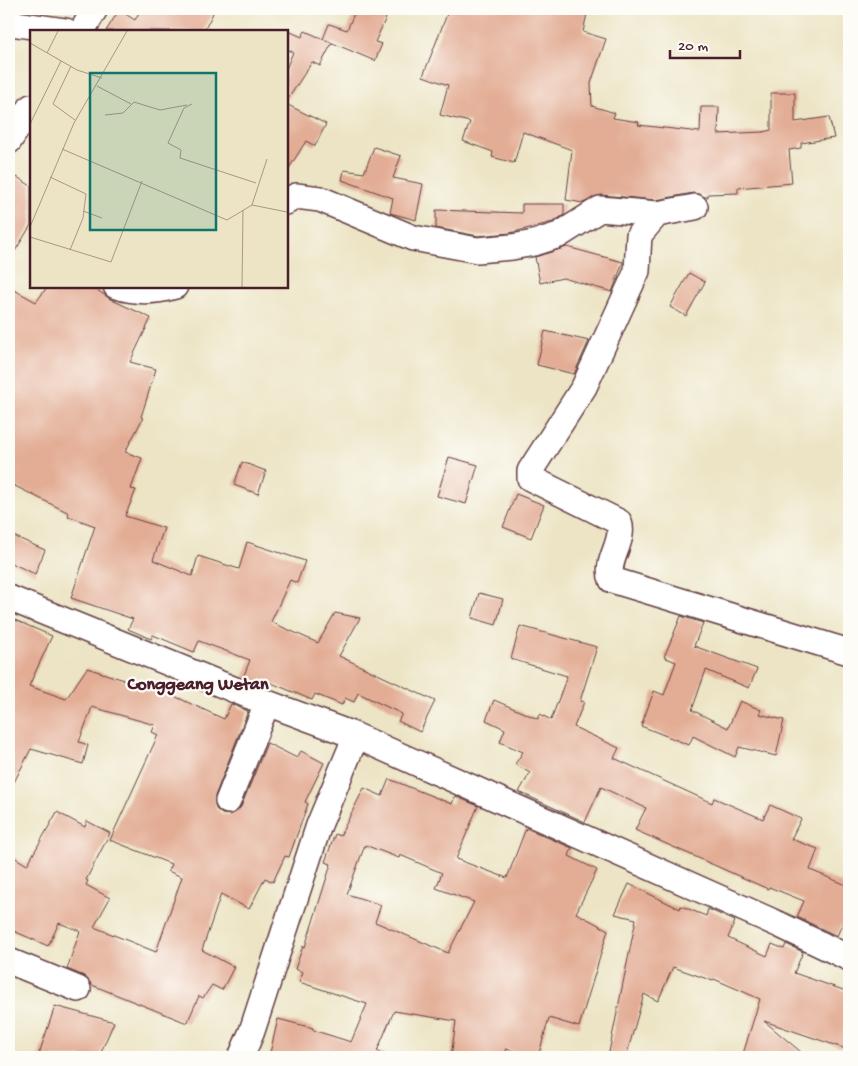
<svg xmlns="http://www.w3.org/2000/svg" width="858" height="1066" font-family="'Gochi Hand',sans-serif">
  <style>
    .building { fill: #e3ad95; fill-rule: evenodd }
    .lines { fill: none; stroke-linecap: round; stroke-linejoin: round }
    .street-casing { stroke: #623d42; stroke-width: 28 }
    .street { stroke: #fff; stroke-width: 25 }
    .labels { text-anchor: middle; stroke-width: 4.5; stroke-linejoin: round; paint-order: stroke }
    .quarter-label { font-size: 18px; font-weight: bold; fill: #4a1f2b; stroke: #fdfcf7 }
    .inset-road { fill: none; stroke: #ab9587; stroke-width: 1 }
    .view { fill: #0f766e; fill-opacity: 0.15; stroke: #0f766e; stroke-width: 2.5 }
    .inset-edge { fill: none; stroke: #4a1f2b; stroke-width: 2.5 }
  </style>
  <rect width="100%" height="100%" fill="#fdfcf7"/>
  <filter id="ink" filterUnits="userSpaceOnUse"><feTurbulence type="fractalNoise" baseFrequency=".02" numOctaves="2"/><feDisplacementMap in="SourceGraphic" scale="10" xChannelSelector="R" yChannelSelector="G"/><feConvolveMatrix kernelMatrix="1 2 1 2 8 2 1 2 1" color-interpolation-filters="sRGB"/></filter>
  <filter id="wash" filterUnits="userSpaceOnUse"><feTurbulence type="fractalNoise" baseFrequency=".0096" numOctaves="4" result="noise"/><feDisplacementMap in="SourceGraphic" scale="20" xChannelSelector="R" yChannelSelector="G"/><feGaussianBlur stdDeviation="1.12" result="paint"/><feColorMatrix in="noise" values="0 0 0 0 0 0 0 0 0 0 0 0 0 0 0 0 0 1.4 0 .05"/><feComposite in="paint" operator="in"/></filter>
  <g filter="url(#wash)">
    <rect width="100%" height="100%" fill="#ece4c4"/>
    <g id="blocks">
      <!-- building -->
      <path class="building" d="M141,9h74l-11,22h-98l13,-21 16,10z
        M356,9h34l-15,33 7,2 -7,17 -52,-22 6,-15 18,6z
        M449,9h139l-5,23 23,7 -15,44 1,23 23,7 -2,5 26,4 -1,3 62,7 1,-25h18l-1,27 45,-2 8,-2v-37h24v29l34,-5 5,21 -33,5v5l-12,2 3,33 -54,5v5l-30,1v3h-3l-12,-4 -37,7 -55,-5 -18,8 -17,-3 6,-50 -49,-18 -9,31 -22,-6 1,-5 -30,-11 7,-19 -30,-7 8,-30 -25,-9z
        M286,30l16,7 3,-6 27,12 -12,23 -8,-4 -26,40v-33l7,-17 -7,-3z
        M286,104l40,20 -11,22 -9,-5 -20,32z
        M374,147l27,9 -8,22 30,6 -7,36 -26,-7 3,-15 -51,-18 2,-10 20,3z
        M17,177l14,9v39l-22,36v-72z
        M522,204h42v11l-11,7 -43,11 -32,3 -42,-8v-18l86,3z
        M567,247l56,15 -11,30 -49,-14 -23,5 -5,-26z
        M689,273l16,9 -19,34 -16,-9z
        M48,286h43l21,14 39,18 -21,44 26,7 -15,48 2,1 -18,34 17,6 -11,31 5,1 -11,26 39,12 -11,32 39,16 6,-20 41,13 8,-27 58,19 -8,22 -7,-3 -19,42 47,21 17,-30 25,5 -21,38 96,45 -15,31 -22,-11 4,-7 -44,-21 -4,9 -9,-4 -3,7 -27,-11 -3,6 -50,-21 -2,6 -17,-7 7,-18 -51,-19 -5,11 -41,-17 -2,4 -23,-10 5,-10 -62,-21 24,-72 -27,-10 1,-3 -60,-30v-196l27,15z
        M545,331l44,10 -15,33 -37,-9z
        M449,457l29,8 -12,39 -29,-8z
        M242,462l24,9 -8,23 -24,-9z
        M516,494l28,11 -13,33 -28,-11z
        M9,534l36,16 -10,24 -26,-12z
        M479,593l24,6 -7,26 -24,-7z
        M681,616l22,7 -9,23 63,23 -8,19 -43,-18 -14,40 36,18 12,-27 21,9 -2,4 25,6 -8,36 -37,-9 -4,10 -42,-21 -4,9 -48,-19 13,-35 10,4 12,-33 -12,-5z
        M15,620l37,16 -23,50 37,13 21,-31 87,28 50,23 7,-15 17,7 -33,85 1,13 6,5 9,1 10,-8 26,-64 30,15 4,-7 23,12 -19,39 3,2 -19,53 -4,-1 -12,26 -8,-4 -16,31 -28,-15 -19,56 32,17 -12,23 -10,-5 -9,13 -4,-2 -12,27 -95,-38 -8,-9 -17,-7 13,-38 -21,-8 -11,23 -39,-17v-75l18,11 30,-53 28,15 2,-6 23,12 -24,47 2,1 -2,4 24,13 -16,29 62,25 26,-75 -14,-6 3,-7 -61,-24 48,-105 -6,-3 3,-7 -63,-18 -13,35 9,3 -5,19 -52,-15 -22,43v-158z
        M520,626l77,21 -17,54 4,1 -10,25 45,21 -5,10 98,45 2,-5 49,21 7,-14 31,14 -10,20 27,10 -8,21 39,16v22l-12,28 -40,-19 7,-16 -35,-14 -1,2 -133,-59 11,-22 -45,-21 -16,35 -66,-30 11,-19 -15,-9 8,-12 -23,-10 5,-13 -19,-9 8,-20 44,19 2,-5 11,6 16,-44 -56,-17z
        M389,779l63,25 3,-8 23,10 -22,53 51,19 19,-50 46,20 -3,8 28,14 -21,43 32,17 -29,97 -30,-9 -11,39 -32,-8v8h-55l5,-36 -62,-10 -17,40 8,3 -1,3h-115l9,-38 35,9v2l38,12 16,-38 -68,-22 4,-10 -8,-3 8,-23 2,1 26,-83 -6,-2 10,-28 5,2 24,-48 18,8zM365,845l34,13 1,-3 42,18 -6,15 38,14 -26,51 -73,-31 6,-17 -34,-11z
        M629,884l51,25 1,-3 25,10 2,-7 27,12 -7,17 39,18 5,-12 12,5 2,-5 17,8 -9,21 55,19v58l-85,-29 43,36h-65l18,-58 -46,-20 -1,2 -40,-14 -15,34 -14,-7 -18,63h-18l28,-138 -21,-5z
        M55,1006l59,16 -15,35h-61z"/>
    </g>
  </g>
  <g filter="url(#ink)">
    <use href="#blocks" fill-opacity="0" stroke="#623d42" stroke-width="1"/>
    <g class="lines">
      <defs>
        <path id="street" d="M9,20l8,4 49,7
          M82,31l13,-22
          M9,141l22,-34
          M286,202l10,-6 24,3 93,39 64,12 35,-3 22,-4 25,-8 41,-26 57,5
          M695,207l-38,7 -18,21 -2,36 -53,116 -54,84v7l89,44c7,19 -15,39 -7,58l237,72
          M116,286c21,7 39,6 59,0
          M9,598l258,105 89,33 424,189 69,33
          M228,801l39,-98
          M9,961l69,28
          M241,1057l11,-26 67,-206 37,-89"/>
      </defs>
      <!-- street casing -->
      <use href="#street" class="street-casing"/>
      <!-- street -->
      <use href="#street" class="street"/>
    </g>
  </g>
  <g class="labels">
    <!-- quarter labels -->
    <g class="quarter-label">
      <text x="198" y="689">Conggeang Wetan</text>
    </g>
  </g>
  <!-- overview -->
  <g transform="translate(30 30)">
    <rect width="258" height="258" fill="#ece4c4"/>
    <path class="inset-road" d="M0,13l47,27 25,8M17,23l11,-22M41,36l-18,38 22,16M67,56l34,18M162,74l-8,4 -16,35 13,7 -1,8 76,25M75,85l18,-2 11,-11 26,8 27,-5M0,94l31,-63M32,119l165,71 25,-15 35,7M20,147l36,17 -3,24 -13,32M222,175l15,-46M53,181l19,7M0,197l44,-104 53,-92M0,207l81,25 31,-81M212,257l1,-77"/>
    <path class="view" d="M60,43h126v157h-126z"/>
    <rect width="258" height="258" class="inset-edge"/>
  </g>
  <!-- margin -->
  <rect width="858" height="1066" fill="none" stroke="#fdfcf7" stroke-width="30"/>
  <!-- scale -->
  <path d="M670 50v8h70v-8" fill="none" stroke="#4a1f2b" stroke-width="2.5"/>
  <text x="678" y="50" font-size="15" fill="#4a1f2b" stroke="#fdfcf7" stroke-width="4" paint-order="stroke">20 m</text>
</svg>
